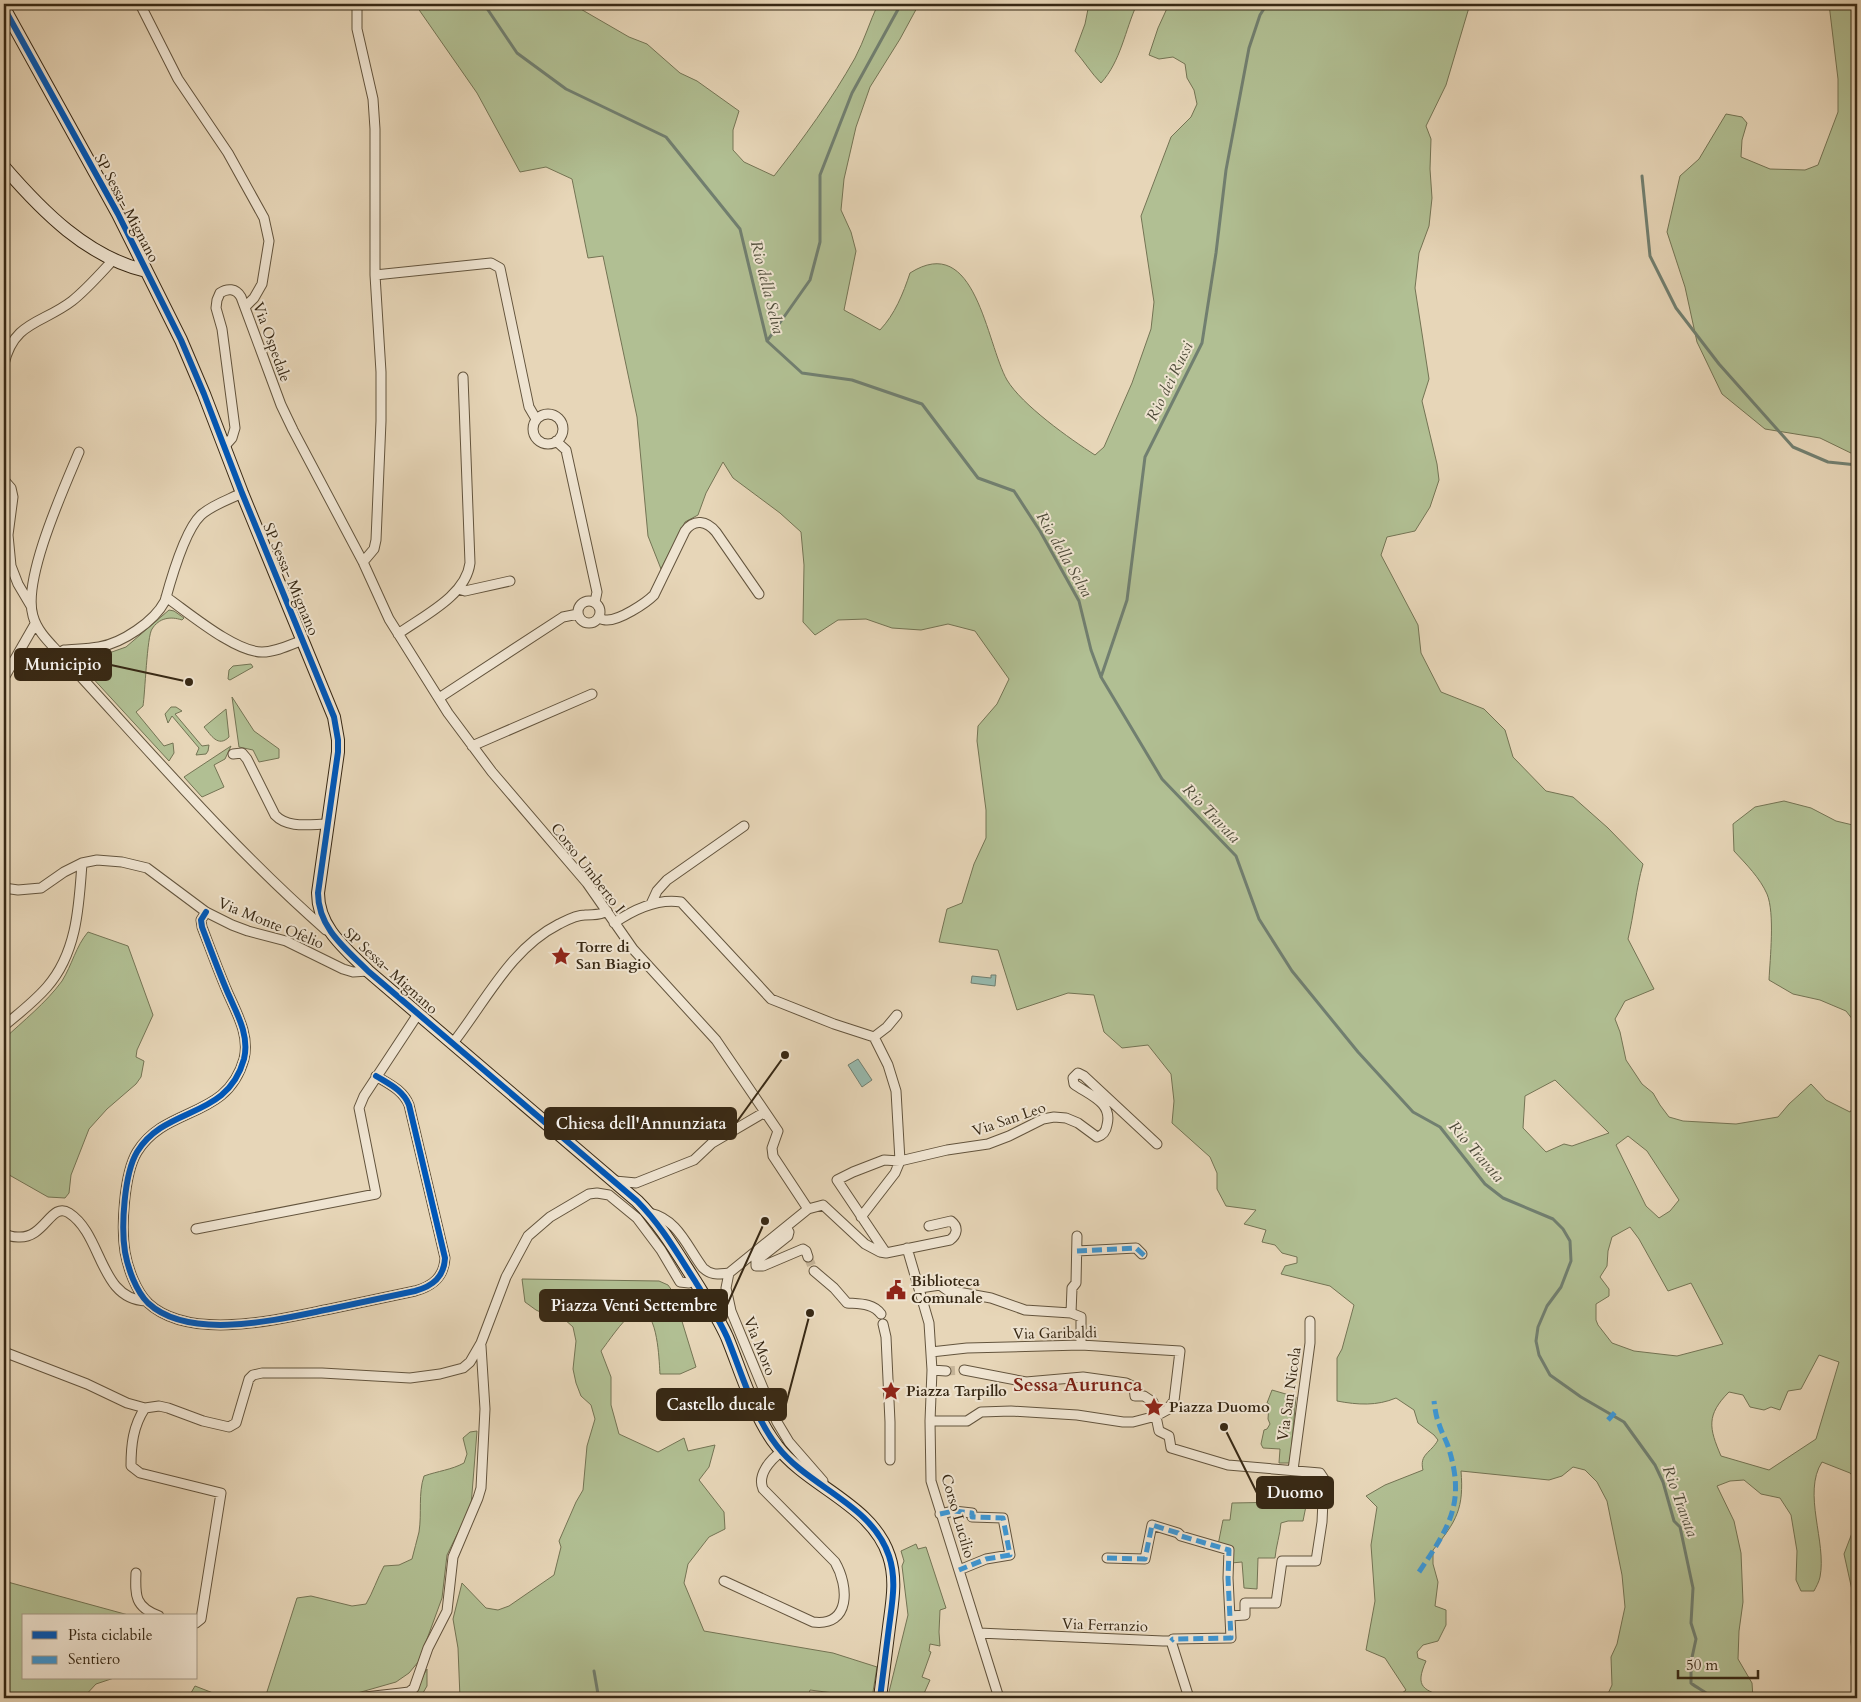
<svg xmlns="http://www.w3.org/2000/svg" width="1861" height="1702" font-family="Cardo,serif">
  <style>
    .green { fill: #b1bf93; stroke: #747454; fill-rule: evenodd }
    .water { fill: #97b9ad; stroke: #717f70 }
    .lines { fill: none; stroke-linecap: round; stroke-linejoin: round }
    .stream { stroke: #717f70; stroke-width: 3 }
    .street-tunnel { stroke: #c4b397; stroke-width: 9; stroke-dasharray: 9 4.5; stroke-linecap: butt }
    .street-casing { stroke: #63543d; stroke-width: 11 }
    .secondary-casing { stroke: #372814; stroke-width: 14 }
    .street { stroke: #efe4d1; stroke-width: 9 }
    .secondary { stroke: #efe4d1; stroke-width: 12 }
    .quiet { stroke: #3e96d3; stroke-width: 5; stroke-dasharray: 10 5; stroke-linecap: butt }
    .cycleway-casing { stroke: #efe4d1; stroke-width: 9 }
    .cycleway { stroke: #0057b8; stroke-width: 6 }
    .labels { text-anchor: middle; stroke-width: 4; stroke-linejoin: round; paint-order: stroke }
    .street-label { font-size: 15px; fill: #372814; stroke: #efe4d1 }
    .poi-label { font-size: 15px; font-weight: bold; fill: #372814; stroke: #efe4d1; text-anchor: start }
    .water-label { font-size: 16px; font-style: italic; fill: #4f4c3a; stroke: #efe4d1 }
    .district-label { font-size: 20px; font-weight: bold; fill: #7a1f14; stroke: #efe4d1 }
    .leader { fill: none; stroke: #372814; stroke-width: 2 }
    .callout-dot { fill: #372814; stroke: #efe4d1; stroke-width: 2 }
    .callout { fill: #372814; stroke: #372814; stroke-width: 2 }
    .callout-label { font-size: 16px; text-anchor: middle; font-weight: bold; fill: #fff }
  </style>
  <rect width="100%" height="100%" fill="#e7d6b8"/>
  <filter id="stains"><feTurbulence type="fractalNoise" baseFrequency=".004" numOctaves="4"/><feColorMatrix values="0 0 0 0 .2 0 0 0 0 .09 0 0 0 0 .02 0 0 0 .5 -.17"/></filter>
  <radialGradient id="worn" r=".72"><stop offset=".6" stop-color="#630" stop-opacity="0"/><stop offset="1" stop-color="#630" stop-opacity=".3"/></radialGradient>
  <!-- green -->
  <path class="green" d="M415,4h157l57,33 18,7 33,29 17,8 42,30 -6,19v20l11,12 30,14c29,-37 58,-77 81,-118 9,-17 15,-37 23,-54h41l-19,35 -30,48 -14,40 -12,52 -3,31 10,22 5,19 -12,59 36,20c15,-16 23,-36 30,-57 66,-42 76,70 97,107 15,25 63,59 88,75l9,-8 28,-64 19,-54 3,-27 -13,-86 30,-79 20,-20 6,-13 -3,-14 -7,-12 -2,-14 -12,-7 -14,2 -10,-4 9,-27 11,-24h301l-24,81 -20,41 5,13 -1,30 2,29 -3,28 -10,27 -4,35 14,91 -7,22 15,63 2,16 -9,27 -15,24 -28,6 -6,18 37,70 3,28 20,39 43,17 21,21 8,27 33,34 27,6 35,31 35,36c-7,25 -9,50 -15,75l26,50 -29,12 -10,18 5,13 6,28 16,24 11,9 7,12 9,12 14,4 53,3 42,-7 11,-13 22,-20 15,16 24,12 7,-10v379l-7,-8 -28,-11c-20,31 5,80 -2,115 -1,5 -4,10 -6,14h-13l-5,-11 1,-29 -6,-36 -11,-17 -19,-4 -17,-14 -14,1 -13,5 17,35 7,32 2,49 -4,29 -1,28 14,24 1,15h-147l6,-13 -1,-28 6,-13 8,-37 -3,-32 -15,-74 -10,-19 -12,-12 -12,-3 -11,9 -13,4 -88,-9c3,37 -4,50 -28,79v14l5,18 -3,24 11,4v15l-8,16 -15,4 -6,7 1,6 8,3c-12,27 -2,29 22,37h-52l10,-8 -21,-32 -19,-8 9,-49 -4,-56 6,-38 -11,-11 19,-11 38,-15c-4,-16 8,-17 15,-30l-4,-5 -16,-12 -4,-13 -18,-12c-19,8 -38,7 -59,3v-43l5,-9 12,-44 -24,-19 -49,-12 4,-8 12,-3v-6l-15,-4 -7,-8 -13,-3 4,-12 -22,-6 12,-14 -30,-4 -9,-17v-16l-7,-16 -38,-34 2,-22 -3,-27 -23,-29 -26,3 -18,-16 -10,-37 -26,-2 -51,17 -19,-60 -59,-8 8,-33 15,-6 12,-39 12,-26v-28l-9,-69 1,-15 19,-22 12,-25 -34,-48 -27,-7 -27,6 -29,-2 -26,-9 -28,1 -23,15 -12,-13 1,-57 -3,-33 -21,-19 -47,-35 -10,-16 -17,31 -8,22 -13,7 -24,47 -13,-33 -11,-119 -34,-161 -15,2 -16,-79 -26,-12 -26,5 -43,-79zM1555,1080l54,53 -37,13 -8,-2 -18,8 -23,-24 2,-32zM1628,1136l19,15 32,49 -9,11 -11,7 -13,-12 -30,-61zM1630,1227l9,12 29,52 23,-8 32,61 -46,12 -43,-5 -22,-8 -14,-18 -2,-5v-16l13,-8v-7l-9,-12 7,-11 1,-15 4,-14zM1819,1355l20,7 -23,77 -47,31 -48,-14c-12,-28 -15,-41 8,-64l14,3 7,12 14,3 7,-3 9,3 8,-19 13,-2z
    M1089,4h48c-12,26 -16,57 -36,79 -10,-10 -17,-22 -26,-32l10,-27z
    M1829,4h28v452l-37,-18 -55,-9 -43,-35 -25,-52 -12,-55 -18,-55 13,-56 19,-17 27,-45 16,3 5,6 -5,17 -1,17 29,12 35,1 13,-5 20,-53v-33z
    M169,610l5,1 10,7 -2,2c-12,-4 -23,-2 -30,9 -5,7 -7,65 -9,77l-7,6 28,34 9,-3 1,10 -5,8 -92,-100v-3l32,-5 17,-6z
    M251,664l2,3 -23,13 -2,-1 1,-9 4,-4z
    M232,697l22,34 25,18v9l-20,4 -6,-12 -14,-3z
    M171,707h5l6,4 -7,3 27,32 7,-1 -1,6 -2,3 -10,1 3,-7 -27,-32 -4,7 -3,-9z
    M226,709l3,28c-11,11 -18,-2 -25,-10z
    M231,746l-6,13 -11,6 10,22 -22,10 -18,-20z
    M1784,801l27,7 25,13 21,5v199l-11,-14 -26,-11 -27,-6 -24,-14c1,-21 6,-67 -2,-86 -7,-16 -21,-30 -33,-43l-1,-27 22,-17z
    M88,932l40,14 25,69 -16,35 -1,7 8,4 -3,16 -5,7 -29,25 -18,20 -18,46 -2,18 -4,5 -17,-1 -44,-25v-133c19,-18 42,-36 58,-58 10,-16 14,-35 26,-49z
    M522,1279l137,2 9,4 5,7 23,75 -16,7h-20c-1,-13 -2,-79 -29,-59 -9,6 -23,27 -30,36l10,26v28l8,29 39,18 26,-14 4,13 27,-6 -6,22 -10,13 25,32 1,17 -16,8 -21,27 -4,19 20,48 129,22 44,14 -5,31 -62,-8 -2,8h-348l-2,-50 -5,-29 9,-36 24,25 12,2 11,-4 45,-31 7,-28 -2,-6 17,-39 7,-12 4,-44 8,-27 -4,-14 -10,-9 -5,-13 -3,-14 3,-28 -3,-14 -10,-9 -14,-2 -13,-6 -11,-8z
    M1272,1390l24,7 -6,66h-11l1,-14 -17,-1 -2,-4 3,-14 3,-1 3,-5 -2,-5 1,-15 -2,-1z
    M477,1431l-6,75 -24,49 -5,43 -23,63 -10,12 -13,9 -56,16h-75l32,-100 14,-2 41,10 14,-2c7,-12 11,-25 18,-38l15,-1 13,-6c2,-9 5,-18 7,-27 3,-19 -1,-38 5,-56 14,-5 27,-6 40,-13l3,-9 -4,-16 7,-6z
    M1298,1493l3,1v7h6l-4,20h-15l-7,2c-1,12 -5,23 -6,35h-17l-1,31 -13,-1 -2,-26 -11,1v-15l-13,-3 5,-25h7l2,-17 57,-1 1,-8z
    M1857,1520v178l-6,-56 1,-52 -8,-36z
    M916,1544l2,5 8,-2 20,61 -6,2 -1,22 1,14 -10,-2 -1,7 2,1 -9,25 8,3 -8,18h-27l-7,-2 20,-81 -6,-49 2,-5 -3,-10z
    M4,1581l128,35h-108v62h90l-18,6 -13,14h-79z
    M427,1669v17l-7,12h-30l24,-6z
    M195,1686l31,12h-38z"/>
  <!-- water -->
  <path class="water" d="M991,975h5l-1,11 -24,-3 1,-7 19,2z
    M858,1059l14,21 -10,7 -14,-22z"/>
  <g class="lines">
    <!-- stream -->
    <path class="stream" d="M484,4l33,49 49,36 100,48 74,92 27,112 35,32 50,7 70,24 56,74 36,13 26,40 39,70 12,49 10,27 61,102 74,77 23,63 33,52 66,81 55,60 27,15 45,57 18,14 50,21 10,10 7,12 1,20 -10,26 -14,19 -9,21 -2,14 3,14 11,20 31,22 43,25 31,43 8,17 11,39 6,6 13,61 -2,35 5,16 -5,23v21c7,6 15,8 21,15
      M1642,176l8,80 26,52 43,56 74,83 35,15 29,3
      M767,341l43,-61 10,-38v-67l32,-82 49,-89
      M1101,677l26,-77 18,-143 57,-114 14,-90 10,-83 23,-122 11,-33 7,-11
      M1857,1414l-4,13 4,15
      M594,1671l4,23 -1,4"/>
    <!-- street-tunnel -->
    <path class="street-tunnel" d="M808,1257l6,14
      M946,1371l18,-1"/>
    <defs>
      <path id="street" d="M140,4l38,75 50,74 36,65 5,23 -7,43 -8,14 -9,9
        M357,4v25l16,70 2,30v146l6,97v49l-5,119 -2,9 -11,13
        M375,275l116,-12 9,5 29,139 7,12
        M4,364c10,-43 38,-40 68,-63 15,-12 28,-27 41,-41
        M533 429a15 15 0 1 1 30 0a15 15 0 1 1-30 0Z
        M556,441l10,9 31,142 -2,10
        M224,447l8,-9 3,-10 -13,-99 -6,-21 1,-8 3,-7c7,-5 16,-5 21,4l40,108 12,25 70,132 26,57 59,94 44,59 95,111 46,66 83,91 62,91 -6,17 1,8 35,53 15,-4 42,39 15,8 6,1 64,-13c7,-5 9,-13 1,-19l-22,5
        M79,452c-15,36 -57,128 -46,164 4,15 16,26 26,37 87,94 171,193 267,277
        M4,480l7,8 2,9 -5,38 3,31 7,18 13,22
        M458,589l7,2 45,-10
        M166,597c23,16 69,55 96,55 14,0 28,-7 41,-12
        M578 612a11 11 0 1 1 22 0a11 11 0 1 1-22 0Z
        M598,618c3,1 6,2 8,2 13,1 40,-17 48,-25l31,-64c9,-13 22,-10 31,1l43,62
        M398,634c25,-18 68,-38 72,-71l-7,-186
        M59,653l5,-3c11,-1 24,-1 35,-3 23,-4 55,-25 66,-46 6,-22 20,-71 36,-86 11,-10 27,-15 41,-22
        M4,678l31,-54
        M439,698l124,-81 15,-3
        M472,746l120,-52
        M233,754l9,-1 5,6 28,56c13,14 36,9 53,9
        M4,888l14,2 23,-2 23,-16 18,-9 15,-3 25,2 25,6 59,44 26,13 16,6 38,10 57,28 10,3 15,-1
        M651,904l6,-13 10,-11 77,-54
        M206,912l-5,8 1,7c8,21 16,43 25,64 9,21 23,44 17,68 -17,61 -78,46 -107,93 -13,22 -16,75 -12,100 3,17 11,39 23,51 42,39 132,16 182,6 29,-6 57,-12 85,-18 18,-5 29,-14 30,-33l-36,-153c-6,-15 -20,-21 -33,-29
        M614,923c19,-13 43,-25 67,-21l90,97 63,25 40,13 14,28 8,26 4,70 -5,12 -34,44
        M4,1026c14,-12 30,-24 43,-39 30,-34 32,-81 35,-124
        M874,1037l13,-10 10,-12
        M453,1043c33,-42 57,-94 106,-119 8,-4 17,-9 26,-9 9,-1 14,1 22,-4
        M615,1181l21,2 58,-23 18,-17 53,-31
        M649,1213c29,6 38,34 54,55 9,8 15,6 26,5l79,-64
        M786,1227l3,5 -1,4 -29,23 -3,2v5h7l40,-17 3,2 2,6
        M196,1229l180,-35 -17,-86 5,-12 54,-82
        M4,1233c4,3 9,4 14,4 27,2 33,-36 51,-24 34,22 30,86 77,88
        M1077,1236l-1,47 -4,5 -1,25 10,4v28
        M907,1248l22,75 3,47 -2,51 1,60 68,217
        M1077,1251l59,-3 6,6
        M886,1253l-49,-73 16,-8 31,-12 16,1 47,-11 41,-6 21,-8 34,-17 11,-2 12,1 12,5 19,14c6,-2 9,-5 10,-12 6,-23 -18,-30 -33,-41l-1,-6 5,-5 6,3 73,68
        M814,1271l20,17 13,15c12,1 26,0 34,11
        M729,1273l-3,15 5,23 46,111 12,20 34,39
        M920,1288l20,-3 7,5 44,8 34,12 46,3
        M883,1324l3,13 4,85v38
        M4,1352l83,32 40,19 18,5 14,-2 9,2 35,13 26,6 7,-4 13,-44 4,-4 9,-2h60l88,5 30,-4 23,-6 7,-6 11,-19 25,-66 22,-41 22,-19 39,-23 8,-1 12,2 28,23 24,32 19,32 9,1 5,-3
        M932,1370l14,1
        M964,1370l62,12 57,-5 43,6 8,4 1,9h9l9,6 6,29 10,5 2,12 57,17 92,8 4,6 -2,43 -6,39h-34l-6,42h-31v12l-15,1
        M145,1408c-12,18 -14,37 -14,58l9,7 81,20 -20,126 -5,4
        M930,1421h37l14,-9 30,-1 66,4 46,7h10l23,-6 11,-6 7,-9 6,-50 -99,-6 -114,3 -36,4
        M1293,1470l17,-127v-22
        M940,1514l14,-3 18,2v4l31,1 7,37 -24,4 -27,11
        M136,1573c-1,23 -1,34 23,43
        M724,1581l89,41c38,5 36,-36 22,-60l-72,-73c-6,-14 7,-29 18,-37
        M979,1633l184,8h8l2,-2 58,-1 -3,-60 1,-28 -48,-14 -3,-3 -26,-8 -7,34 -38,-1
        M1171,1641l18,57
        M356,1698l45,-5 8,-1 5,-4 14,-40 19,-37 6,-54 25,-59 3,-10 4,-79 -4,-63
        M1110,1698h1
        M1208,1698h23"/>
      <path id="secondary" d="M4,8l114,206 63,126 23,54 38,99 92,224 4,23v12l-20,141c0,35 28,56 50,78l269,230c24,24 40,52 58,80 11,18 23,36 32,56 14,34 27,80 50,109 31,41 95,58 112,110 8,24 3,47 0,71 -3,24 -6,48 -9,71
        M4,167c38,44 83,90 142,104"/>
    </defs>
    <!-- street casing -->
    <use href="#street" class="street-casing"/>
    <!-- secondary casing -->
    <use href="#secondary" class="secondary-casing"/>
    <!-- street -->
    <use href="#street" class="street"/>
    <!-- secondary -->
    <use href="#secondary" class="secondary"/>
    <!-- quiet -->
    <path class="quiet" d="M1077,1251l59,-3 10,9
      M1608,1420l10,-11
      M940,1514l14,-3 18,2v4l31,1 7,37 -24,4 -27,11
      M1107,1558l38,1 7,-34 26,8 3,3 48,14 -1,28 3,60 -58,1 -2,2
      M1419,1572c31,-46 47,-70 29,-126 -3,-8 -7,-15 -9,-22 -3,-7 -4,-15 -5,-23"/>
    <defs>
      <path id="cycleway" d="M4,8l114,206 63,126 23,54 38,99 92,224 4,23v12l-20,141c0,35 28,56 50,78l269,230c24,24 40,52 58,80 11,18 23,36 32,56 14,34 27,80 50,109 31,41 95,58 112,110 8,24 3,47 0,71 -3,24 -6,48 -9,71
        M206,912l-5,8 1,7c8,21 16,43 25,64 9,21 23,44 17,68 -17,61 -78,46 -107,93 -13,22 -16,75 -12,100 3,17 11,39 23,51 42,39 132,16 182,6 29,-6 57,-12 85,-18 18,-5 29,-14 30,-33l-36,-153c-6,-15 -20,-21 -33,-29"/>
    </defs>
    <!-- cycleway casing -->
    <use href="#cycleway" class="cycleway-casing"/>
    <!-- cycleway -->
    <use href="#cycleway" class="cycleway"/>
  </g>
  <!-- icons -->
  <defs>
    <symbol id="sight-bare" viewBox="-9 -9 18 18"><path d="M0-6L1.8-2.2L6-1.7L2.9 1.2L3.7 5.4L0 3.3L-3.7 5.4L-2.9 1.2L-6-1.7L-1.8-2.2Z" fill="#8f2418" stroke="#efe4d1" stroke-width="2.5" paint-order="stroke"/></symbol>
    <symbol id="civic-bare" viewBox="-9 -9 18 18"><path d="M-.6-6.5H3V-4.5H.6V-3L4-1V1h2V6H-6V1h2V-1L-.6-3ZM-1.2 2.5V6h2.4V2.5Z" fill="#8f2418" stroke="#efe4d1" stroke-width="2.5" paint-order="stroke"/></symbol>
  </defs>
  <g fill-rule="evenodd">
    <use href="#sight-bare" x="547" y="942" width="28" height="28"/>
    <use href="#civic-bare" x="882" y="1276" width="28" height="28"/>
    <use href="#sight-bare" x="877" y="1377" width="28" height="28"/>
    <use href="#sight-bare" x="1140" y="1393" width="28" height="28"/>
  </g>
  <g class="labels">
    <!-- street labels -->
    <g class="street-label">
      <text transform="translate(127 208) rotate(62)" y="5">SP Sessa- Mignano</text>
      <text transform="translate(272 342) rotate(70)" y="5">Via Ospedale</text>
      <text transform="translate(291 579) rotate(67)" y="5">SP Sessa- Mignano</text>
      <text transform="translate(588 868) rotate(52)" y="5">Corso Umberto I</text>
      <text transform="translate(271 923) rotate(22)" y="5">Via Monte Ofelio</text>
      <text transform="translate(391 971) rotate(42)" y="5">SP Sessa- Mignano</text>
      <text transform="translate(1009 1119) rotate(-19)" y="5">Via San Leo</text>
      <text transform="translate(1055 1333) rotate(-1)" y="5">Via Garibaldi</text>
      <text transform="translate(760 1346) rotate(68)" y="5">Via Moro</text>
      <text transform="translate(1289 1394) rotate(-82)" y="5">Via San Nicola</text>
      <text transform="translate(958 1516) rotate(74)" y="5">Corso Lucilio</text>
      <text transform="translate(1105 1625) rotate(2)" y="5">Via Ferranzio</text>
    </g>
    <!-- poi labels -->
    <g class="poi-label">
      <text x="576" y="952">Torre di<tspan x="576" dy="17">San Biagio</tspan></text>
      <text x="911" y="1286">Biblioteca<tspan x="911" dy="17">Comunale</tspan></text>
      <text x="906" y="1396">Piazza Tarpillo</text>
      <text x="1169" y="1412">Piazza Duomo</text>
    </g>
    <!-- water labels -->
    <g class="water-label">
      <text transform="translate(768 287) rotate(76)" y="6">Rio della Selva</text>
      <text transform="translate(1169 381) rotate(-64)" y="6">Rio dei Russi</text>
      <text transform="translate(1065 554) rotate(60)" y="6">Rio della Selva</text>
      <text transform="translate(1212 813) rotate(46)" y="6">Rio Travata</text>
      <text transform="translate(1477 1151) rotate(49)" y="6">Rio Travata</text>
      <text transform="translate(1681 1501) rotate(70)" y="6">Rio Travata</text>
    </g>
    <!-- district labels -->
    <g class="district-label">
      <text x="1078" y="1391">Sessa Aurunca</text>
    </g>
  </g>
  <!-- callouts -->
  <path class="leader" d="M189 682L111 665M785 1055L736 1123M765 1221L727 1305M810 1313L786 1404M1224 1427L1257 1493"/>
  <g class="callout-dot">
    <circle cx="189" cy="682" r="5"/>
    <circle cx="785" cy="1055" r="5"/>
    <circle cx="765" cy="1221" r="5"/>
    <circle cx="810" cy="1313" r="5"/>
    <circle cx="1224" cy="1427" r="5"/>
  </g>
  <g class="callout">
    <rect x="15" y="649" width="96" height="31" rx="5"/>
    <rect x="545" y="1108" width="191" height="31" rx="5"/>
    <rect x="540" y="1290" width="187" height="31" rx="5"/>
    <rect x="657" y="1389" width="129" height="31" rx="5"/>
    <rect x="1257" y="1477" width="76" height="31" rx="5"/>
  </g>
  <g class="callout-label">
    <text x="63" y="670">Municipio</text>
    <text x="641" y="1129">Chiesa dell'Annunziata</text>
    <text x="634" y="1311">Piazza Venti Settembre</text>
    <text x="721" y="1410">Castello ducale</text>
    <text x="1295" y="1498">Duomo</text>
  </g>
  <!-- margin -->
  <rect width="1861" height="1702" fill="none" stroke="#e7d6b8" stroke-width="20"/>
  <rect x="5" y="5" width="1851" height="1692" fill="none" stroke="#372814" stroke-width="2.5"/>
  <rect x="10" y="10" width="1841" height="1682" fill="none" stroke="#372814"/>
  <!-- legend -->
  <rect x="22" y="1614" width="175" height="65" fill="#efe4d1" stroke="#a59985"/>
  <rect x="32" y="1631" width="25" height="8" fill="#0057b8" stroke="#a59985"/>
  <text x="68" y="1640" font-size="15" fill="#372814">Pista ciclabile</text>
  <rect x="32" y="1656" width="25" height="8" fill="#3e96d3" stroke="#a59985"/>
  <text x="68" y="1664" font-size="15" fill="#372814">Sentiero</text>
  <!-- scale -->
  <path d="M1678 1670v8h80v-8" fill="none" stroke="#372814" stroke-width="2.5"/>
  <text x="1686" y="1670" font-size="15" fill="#372814" stroke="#efe4d1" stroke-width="4" paint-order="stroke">50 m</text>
  <rect width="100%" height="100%" filter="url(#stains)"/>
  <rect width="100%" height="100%" fill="url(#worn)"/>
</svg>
